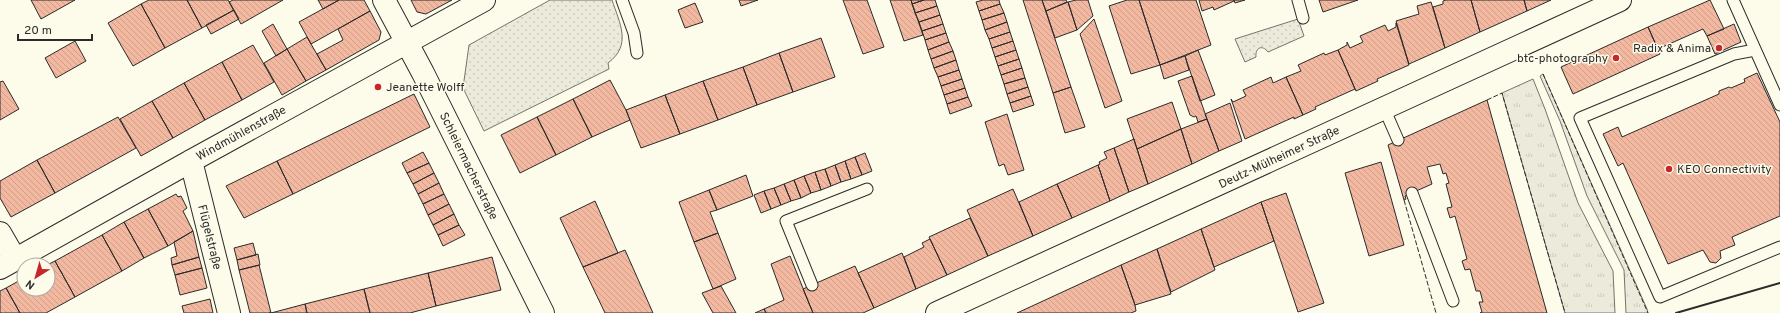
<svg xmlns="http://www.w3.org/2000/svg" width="1780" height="313" font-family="Overpass,sans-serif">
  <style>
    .grass { fill: url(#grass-tufts); stroke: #74746e }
    .park { fill: url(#park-dots); stroke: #74746e }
    .building { fill: url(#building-back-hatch); stroke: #2b2b2b }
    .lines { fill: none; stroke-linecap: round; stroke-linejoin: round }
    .lane-casing { stroke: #2b2b2b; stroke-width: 13 }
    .street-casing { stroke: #2b2b2b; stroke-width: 24 }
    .secondary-casing { stroke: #2b2b2b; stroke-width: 24 }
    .lane { stroke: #fdfbea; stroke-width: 11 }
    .street { stroke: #fdfbea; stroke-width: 22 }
    .secondary { stroke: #fdfbea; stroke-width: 22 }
    .fence { stroke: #2b2b2b; stroke-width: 1; stroke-dasharray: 5 2; stroke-linecap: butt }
    .wall { stroke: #2b2b2b; stroke-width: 2 }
    .poi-dot { fill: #c62828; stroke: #fdfbea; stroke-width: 1.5 }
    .labels { text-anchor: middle; stroke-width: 3; stroke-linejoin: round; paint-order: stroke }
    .poi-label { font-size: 12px; fill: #2b2b2b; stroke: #fdfbea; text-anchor: end }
    .street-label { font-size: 12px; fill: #2b2b2b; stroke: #fdfbea }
  </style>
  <defs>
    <pattern id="grass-tufts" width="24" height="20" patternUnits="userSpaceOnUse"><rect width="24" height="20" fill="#ecebdb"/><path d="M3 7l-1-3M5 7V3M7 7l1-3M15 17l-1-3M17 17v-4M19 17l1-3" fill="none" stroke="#cbcabc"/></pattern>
    <pattern id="park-dots" width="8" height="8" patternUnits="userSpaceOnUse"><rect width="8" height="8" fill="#ecebdb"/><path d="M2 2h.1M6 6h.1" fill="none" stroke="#cbcabc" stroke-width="1.8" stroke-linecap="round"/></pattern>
    <pattern id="building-back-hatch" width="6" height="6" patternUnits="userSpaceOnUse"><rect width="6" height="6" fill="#f2b8a0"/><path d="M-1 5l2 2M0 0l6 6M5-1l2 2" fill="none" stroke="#d09e8a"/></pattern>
  </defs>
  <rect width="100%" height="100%" fill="#fdfbea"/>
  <!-- grass -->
  <path class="grass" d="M1543,74l104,235 1,4h-22l-2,-43 -37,-74 -27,-75 -20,-45z
    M1533,79l12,30 33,94 35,68 2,42h-50l-63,-220z"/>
  <!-- park -->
  <path class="park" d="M550,0h62c8,24 20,45 -4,63l1,6 -125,62 -21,-43 6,-43z
    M1298,19l6,17 -36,16c-6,-8 -13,-4 -12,5l-11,5 -10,-23z"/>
  <!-- building -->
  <path class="building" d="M31,0h44l-34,19z
    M149,0h38l15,28 -37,20 -24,-44z
    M187,0h41l6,10 -32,18z
    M233,0h50l-42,24 -12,-22z
    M318,0h21l-16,9z
    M339,0h25l6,11 -59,33 -12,-22z
    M411,0h41l-26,14 -9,-2z
    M739,0h19l-17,6z
    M843,0h24l17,47 -21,7z
    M890,0h21l12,35 -19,6z
    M911,0h13l-12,4z
    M924,0h11l2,6 -22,7 -3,-9z
    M983,0h16l1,4 -21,7 -3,-9z
    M1023,0h19l29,87 -18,6z
    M1042,0h24l1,2 -21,9z
    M1076,0h12l5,16 -16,14 -9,-28z
    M1127,0h12l21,65 -29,9 -22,-68z
    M1139,0h57l15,45 -51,20z
    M1199,0h35v1l-20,9 -1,-3 -11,4z
    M1234,0h11l-10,3z
    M1319,0h39l-35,12z
    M1446,0h25l9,32 -35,16 -12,-41 10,-3v-3z
    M1471,0h53l3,11 -47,21z
    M1524,0h27l-24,11z
    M1710,0l14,29 -17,7 -4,-7 -45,20 -10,-22z
    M1068,2l9,28 -22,8 -9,-27z
    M1431,2l14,46 -36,16 -13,-43 23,-7 -2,-8z
    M695,3l8,19 -18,6 -7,-18z
    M141,4l24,44 -32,18 -25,-43z
    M1000,4l4,9 -22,7 -3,-9z
    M937,6l3,9 -21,7 -4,-9z
    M234,10l5,9 -28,15 -5,-9z
    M370,11l11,21 -2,8 -53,30 -9,-16 26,-14 -5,-11z
    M1004,13l3,9 -22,8 -3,-10z
    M940,15l3,9 -21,7 -3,-9z
    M1094,19l28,82 -17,7 -25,-74z
    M1007,22l3,10 -21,7 -4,-9z
    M1396,23l13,42 -32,14 1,2 -22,10 -18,-41 9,-5v-3l3,6 13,-6 -3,-6 25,-11 3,6 8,-4z
    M273,24l14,25 -11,7 -14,-25z
    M943,24l3,9 -21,7 -3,-9z
    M1734,24l7,18 -26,12 -8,-18z
    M1648,27l12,27 -87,40 -12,-27z
    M1010,32l3,9 -21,7 -3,-9z
    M946,33l3,9 -21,8 -3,-10z
    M307,37l19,33 -20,11 -19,-32z
    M821,38l14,39 -42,15 -14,-39z
    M75,41l11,20 -30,17 -11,-20z
    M1013,41l3,9 -21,7 -3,-9z
    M949,42l4,9 -22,8 -3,-9z
    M253,45l21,37 -32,18 -20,-38z
    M287,49l19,32 -24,14 -18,-32z
    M1016,50l3,9 -21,7 -3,-9z
    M1198,50l17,45 -15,6 -15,-45z
    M1338,50l17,39 -40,18 1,2 -13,6 -17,-38 15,-6 -3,-6 26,-12 1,2z
    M953,51l3,9 -22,8 -3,-9z
    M779,53l14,39 -36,13 -14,-38z
    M1185,56l4,14 -25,9 -4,-14z
    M1019,59l3,9 -21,7 -3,-9z
    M956,60l3,10 -21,7 -4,-9z
    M222,62l20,38 -37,20 -21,-37z
    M743,67l14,38 -39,15 -15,-39z
    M1022,68l3,10 -21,6 -3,-9z
    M959,70l3,9 -21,7 -3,-9z
    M1757,73l23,49v94l-48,21 3,8 -15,6 1,7 -5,5 -6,-1 -7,-12 -35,14 -45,-101 -5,3 -15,-32 15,-7 4,10 97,-43v-3l10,-4 2,1 14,-6 -1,-3z
    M1192,76l15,43 -9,3 -2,-6 -2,1 -4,-2 -12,-34z
    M1271,77l2,6 13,-6 17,38 -9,4v-2l-49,22 -14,-40 2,3 13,-6 -3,-6z
    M1025,78l3,9 -21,7 -3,-10z
    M962,79l3,9 -21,7 -3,-9z
    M610,80l16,30 4,10 -38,17 -19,-38z
    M3,81l16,28 -19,11v-38z
    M703,81l15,39 -38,14 -15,-39z
    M184,83l21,37 -32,18 -21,-37z
    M1028,87l3,9 -21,7 -3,-9z
    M1071,87l14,40 -20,6 -12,-40z
    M965,88l3,9 -21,7 -3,-9z
    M414,94l16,33 -137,67 -16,-33z
    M665,95l15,39 -39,14 -15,-38z
    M1031,96l3,9 -21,7 -3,-9z
    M968,97l4,9 -22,8 -3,-10z
    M573,99l19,38 -36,18 -19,-38z
    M1487,100l60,213h-67l2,-1 -3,-10h4l-3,-11h-4l-6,-22 -5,1 -3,-9 5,-2 -12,-43 -5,2 -3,-10 5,-1 -6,-23 3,-1 -3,-10 -3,1 -3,-10 -13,3 5,17 -27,12 1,3 -2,1 -16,-55z
    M152,101l21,37 -32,18 -21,-37z
    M1172,102l9,27 -44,20 -10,-30z
    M1230,103l12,38 -23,10 -14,-37z
    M1007,114l17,56 -16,5 -4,-11 -5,2 -14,-44z
    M118,117l18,31 -81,45 -18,-33z
    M537,117l19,38 -36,18 -19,-38z
    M1207,119l12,32 -27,13 -11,-35z
    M1181,129l11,35 -44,20 -11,-35z
    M1134,139l14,45 -19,8 -15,-44z
    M1114,148l15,44 -19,9 -12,-36 2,-1 -1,-2 8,-4 -3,-6z
    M423,152l6,11 -22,10 -5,-10z
    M865,153l7,18 -10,4 -7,-18z
    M855,157l7,18 -11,4 -6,-18z
    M37,160l18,33 -44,24 -11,-19v-17z
    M277,161l16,33 -49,24 -18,-32z
    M845,161l6,18 -10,3 -6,-17z
    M1381,162l23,83 -35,11 -24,-83z
    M429,163l5,10 -21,11 -6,-11z
    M835,165l6,17 -10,4 -6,-17z
    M1098,165l12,36 -38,17 -15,-34z
    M825,169l6,17 -10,4 -6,-18z
    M815,172l6,18 -10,3 -7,-17z
    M434,173l5,10 -21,11 -5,-10z
    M746,175l7,21 -36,14 -8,-20z
    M804,176l7,17 -10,5 -7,-18z
    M794,180l7,18 -10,3 -7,-17z
    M439,183l5,11 -21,10 -5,-10z
    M784,184l7,17 -10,4 -7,-17z
    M1057,184l15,34 -39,18 -14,-34z
    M774,188l7,17 -10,4 -7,-18z
    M1013,189l20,47 -45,20 -21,-46z
    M709,190l8,20 -7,2 8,21 -24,9 -15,-40z
    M764,191l7,18 -10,4 -7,-18z
    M1286,193l38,110 -26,9 -37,-110z
    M176,194l2,3 3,-1 6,12 -4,3 10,20 -25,15 -20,-37z
    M444,194l5,10 -21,11 -5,-11z
    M595,201l23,52 -35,14 -23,-49z
    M1261,202l13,39 -60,26 -13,-38z
    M449,204l5,10 -21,11 -5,-10z
    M148,209l20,37 -24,12 -20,-36z
    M454,214l5,11 -21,10 -5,-10z
    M970,218l18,38 -41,19 -18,-38z
    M124,222l20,36 -22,13 -20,-36z
    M459,225l6,10 -22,11 -5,-11z
    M1201,229l14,41 -44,22 -14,-43z
    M193,231l6,26 -27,8 -1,-7 6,-2 -3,-14z
    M718,233l18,46 -23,10 -19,-47z
    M102,235l20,36 -47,26 -20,-36z
    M930,239l17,36 -31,14 -12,-32 20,-10 -2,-4z
    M253,243l3,12 -19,5 -3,-12z
    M1157,249l14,45 -36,11 -14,-40z
    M625,250l28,63h-48l-22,-46z
    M902,253l14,36 -42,19 -16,-35z
    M258,254l2,11 -21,5 -2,-10z
    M790,256l23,57h-47l-2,-4 20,-9 -13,-36z
    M199,257l3,11 -27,7 -3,-10z
    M492,257l9,33 -65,16 -8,-33z
    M55,261l20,36 -29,16h-26l-14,-25 18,-10v11h24l-1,-24z
    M259,265l12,48h-21l-11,-43z
    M1121,265l14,40 1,6 -5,2h-114z
    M855,266l19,42 -11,5h-50l-10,-24z
    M202,268l5,20 -27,7 -5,-20z
    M428,273l8,33 -26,7h-40l-6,-24z
    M721,286l15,27h-23l-11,-20z
    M6,288l14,25h-20v-22z
    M364,289l6,24h-63l-2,-9z
    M210,299l3,14h-29l-2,-7z
    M305,304l2,9h-38h2z
    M764,309l2,4h-11z"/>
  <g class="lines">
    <defs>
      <path id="lane" d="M622,0l12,33 3,20
        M1298,0l5,18
        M1733,0l47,105
        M1755,50l-21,4 -154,64 80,179 120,-50
        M1384,108l14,32
        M1412,193l41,108
        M812,285l-26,-64 81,-32"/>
      <path id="street" d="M384,0l39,73 120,240
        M191,161l38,152
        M0,233l15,26
        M0,268l191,-107 293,-161"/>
      <path id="secondary" d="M937,313l683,-313"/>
    </defs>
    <!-- lane casing -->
    <use href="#lane" class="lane-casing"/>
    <!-- street casing -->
    <use href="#street" class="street-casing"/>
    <!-- secondary casing -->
    <use href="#secondary" class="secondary-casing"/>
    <!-- lane -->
    <use href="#lane" class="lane"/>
    <!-- street -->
    <use href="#street" class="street"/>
    <!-- secondary -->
    <use href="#secondary" class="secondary"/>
    <!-- fence -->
    <path class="fence" d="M1543,74l105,239
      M1487,100l15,-7 63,220
      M1404,200l32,113"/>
    <!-- wall -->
    <path class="wall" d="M1676,313l104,-30"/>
  </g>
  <!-- markers -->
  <g class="poi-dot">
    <circle cx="1719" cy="48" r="4"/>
    <circle cx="1616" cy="58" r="4"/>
    <circle cx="378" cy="87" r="4"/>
    <circle cx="1669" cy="169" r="4"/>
  </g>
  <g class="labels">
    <!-- poi labels -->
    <g class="poi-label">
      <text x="1711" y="52">Radix &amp; Anima</text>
      <text x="1608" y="62">btc-photography</text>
      <text x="386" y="91" text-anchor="start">Jeanette Wolff</text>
      <text x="1677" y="173" text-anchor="start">KEO Connectivity</text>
    </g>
    <!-- street labels -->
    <g class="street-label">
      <text transform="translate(241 133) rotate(-29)" y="4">Windmühlenstraße</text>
      <text transform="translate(1279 157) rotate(-25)" y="4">Deutz-Mülheimer Straße</text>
      <text transform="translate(469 166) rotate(64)" y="4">Schleiermacherstraße</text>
      <text transform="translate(210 237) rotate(76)" y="4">Flügelstraße</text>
    </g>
  </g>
  <!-- north arrow -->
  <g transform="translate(36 277) rotate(217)"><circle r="19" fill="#fdfbea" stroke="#a9a89e"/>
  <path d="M0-3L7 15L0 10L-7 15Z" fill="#c62828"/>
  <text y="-6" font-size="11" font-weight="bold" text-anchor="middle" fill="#2b2b2b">N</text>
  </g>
  <!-- scale -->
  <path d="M18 34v6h74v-6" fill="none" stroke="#2b2b2b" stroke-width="2"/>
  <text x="24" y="34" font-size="12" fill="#2b2b2b" stroke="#fdfbea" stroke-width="3" paint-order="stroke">20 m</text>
</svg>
